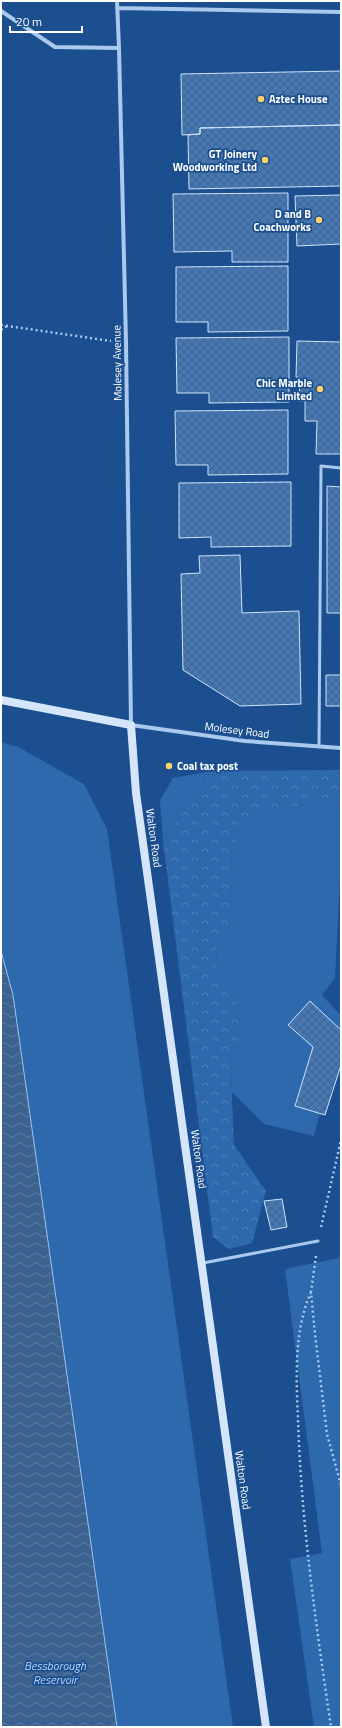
<svg xmlns="http://www.w3.org/2000/svg" width="342" height="1728" font-family="'Titillium Web',sans-serif">
  <style>
    .grass { fill: #2e69ad }
    .forest { fill: url(#forest-crowns) }
    .water { fill: url(#water-waves); stroke: #9cc4f0 }
    .building { fill: url(#building-cross-hatch); stroke: #cfe3fa }
    .lines { fill: none; stroke-linecap: round; stroke-linejoin: round }
    .path { stroke: #a9c9ee; stroke-width: 2.5; stroke-dasharray: 2 3; stroke-linecap: butt }
    .service { stroke: #a9c9ee; stroke-width: 3 }
    .minor { stroke: #a9c9ee; stroke-width: 4 }
    .secondary { stroke: #d6e6fa; stroke-width: 8 }
    .poi-dot { fill: #ffd166; stroke: #1b4f8f; stroke-width: 1.5 }
    .labels { text-anchor: middle; stroke-width: 3.5; stroke-linejoin: round; paint-order: stroke }
    .poi-label { font-size: 11px; font-weight: bold; fill: #fff; stroke: #1b4f8f; text-anchor: end }
    .street-label { font-size: 11px; fill: #fff; stroke: #1b4f8f }
    .water-label { font-size: 12px; font-style: italic; fill: #b5d3f5; stroke: #1b4f8f }
  </style>
  <defs>
    <pattern id="forest-crowns" width="20" height="18" patternUnits="userSpaceOnUse"><rect width="20" height="18" fill="#2e69ad"/><path d="M2 6a3 3 0 1 1 6 0M12 15a3 3 0 1 1 6 0" fill="none" stroke="#4d80b9"/></pattern>
    <pattern id="water-waves" width="16" height="10" patternUnits="userSpaceOnUse"><rect width="16" height="10" fill="#3c6290"/><path d="M0 5q4-4 8 0t8 0" fill="none" stroke="#597aa1"/></pattern>
    <pattern id="building-cross-hatch" width="8" height="8" patternUnits="userSpaceOnUse"><rect width="8" height="8" fill="#4478b7"/><path d="M0 0l8 8M0 8l8-8" fill="none" stroke="#486282"/></pattern>
  </defs>
  <rect width="100%" height="100%" fill="#1b4f8f"/>
  <!-- grass -->
  <path class="grass" d="M1,742l17,5 66,37 23,45 126,898h-116l-104,-732 -12,-44z
    M212,771l-49,70 -3,-41 13,-22z
    M341,801v57l-6,120 -13,17 19,21v12l-27,108 -50,-12 -32,-32 -2,-42 6,-56 -19,-21 -1,-30 13,-9 3,-87 22,-36z
    M341,1245v482h-27l-24,-168 32,-6 -37,-284 54,-11z"/>
  <!-- forest -->
  <path class="forest" d="M341,770v31l-86,10 -23,36 -3,87 -13,9 1,30 19,21 7,46 -13,10 4,95 32,46 -14,52 -23,6 -16,-12 -50,-396 49,-70z"/>
  <!-- water -->
  <path class="water" d="M1,951l12,44 104,732h-116z"/>
  <!-- building -->
  <path class="building" d="M341,71v54l-141,3v6l-18,1 -1,-61z
    M341,125v61l-152,3 -1,-54 12,-1v-6z
    M288,193v69h-56v-11l-58,1 -1,-58z
    M341,195v49l-44,2 -2,-50z
    M288,266v65l-80,1v-10h-32v-55z
    M289,337v65l-80,1v-10h-32l-1,-55z
    M297,341l44,1v112h-25l1,-33h-12v-20h-6l1,-23 -4,-1z
    M288,410v64l-80,1v-10h-32l-1,-54z
    M291,482v64l-80,1v-10l-32,1v-55z
    M327,486l14,1v126h-14z
    M240,555l2,58 57,-2 2,93 -61,2 -57,-36 -2,-96 19,-1 -1,-17z
    M326,675h15v31h-15z
    M310,1001l31,29v35l-16,50 -30,-9 18,-59 -25,-22z
    M282,1199l5,28 -16,3 -7,-29z"/>
  <g class="lines">
    <!-- path -->
    <path class="path" d="M1,325l110,16
      M1,330l6,-4
      M321,1227l20,-87
      M316,1256l-5,36 4,42 12,100 14,51
      M311,1292c-17,38 -15,85 -13,126 3,103 18,207 33,309"/>
    <!-- service -->
    <path class="service" d="M319,747l2,-281 20,2
      M203,1263l115,-22"/>
    <!-- minor -->
    <path class="minor" d="M117,1l2,47 7,295 5,382 114,16 96,7
      M117,8l224,4
      M1,11l54,36 64,1"/>
    <!-- secondary -->
    <path class="secondary" d="M1,700l130,25 5,68 130,934"/>
  </g>
  <!-- markers -->
  <g class="poi-dot">
    <circle cx="261" cy="99" r="4"/>
    <circle cx="265" cy="160" r="4"/>
    <circle cx="319" cy="220" r="4"/>
    <circle cx="320" cy="389" r="4"/>
    <circle cx="169" cy="766" r="4"/>
  </g>
  <g class="labels">
    <!-- poi labels -->
    <g class="poi-label">
      <text x="269" y="103" text-anchor="start">Aztec House</text>
      <text x="257" y="158">GT Joinery<tspan x="257" dy="13">Woodworking Ltd</tspan></text>
      <text x="311" y="218">D and B<tspan x="311" dy="13">Coachworks</tspan></text>
      <text x="312" y="387">Chic Marble<tspan x="312" dy="13">Limited</tspan></text>
      <text x="177" y="770" text-anchor="start">Coal tax post</text>
    </g>
    <!-- street labels -->
    <g class="street-label">
      <text transform="translate(117 363) rotate(-91)" y="4">Molesey Avenue</text>
      <text transform="translate(237 730) rotate(7)" y="4">Molesey Road</text>
      <text transform="translate(154 838) rotate(82)" y="4">Walton Road</text>
      <text transform="translate(199 1159) rotate(82)" y="4">Walton Road</text>
      <text transform="translate(243 1480) rotate(82)" y="4">Walton Road</text>
    </g>
    <!-- water labels -->
    <g class="water-label">
      <text x="55" y="1670">Bessborough<tspan x="55" dy="14">Reservoir</tspan></text>
    </g>
  </g>
  <!-- border -->
  <rect width="342" height="1728" fill="none" stroke="#ffffff" stroke-width="4"/>
  <!-- scale -->
  <path d="M10 26v6h72v-6" fill="none" stroke="#ffffff" stroke-width="2"/>
  <text x="16" y="26" font-size="12" fill="#ffffff" stroke="#1b4f8f" stroke-width="3" paint-order="stroke">20 m</text>
</svg>
